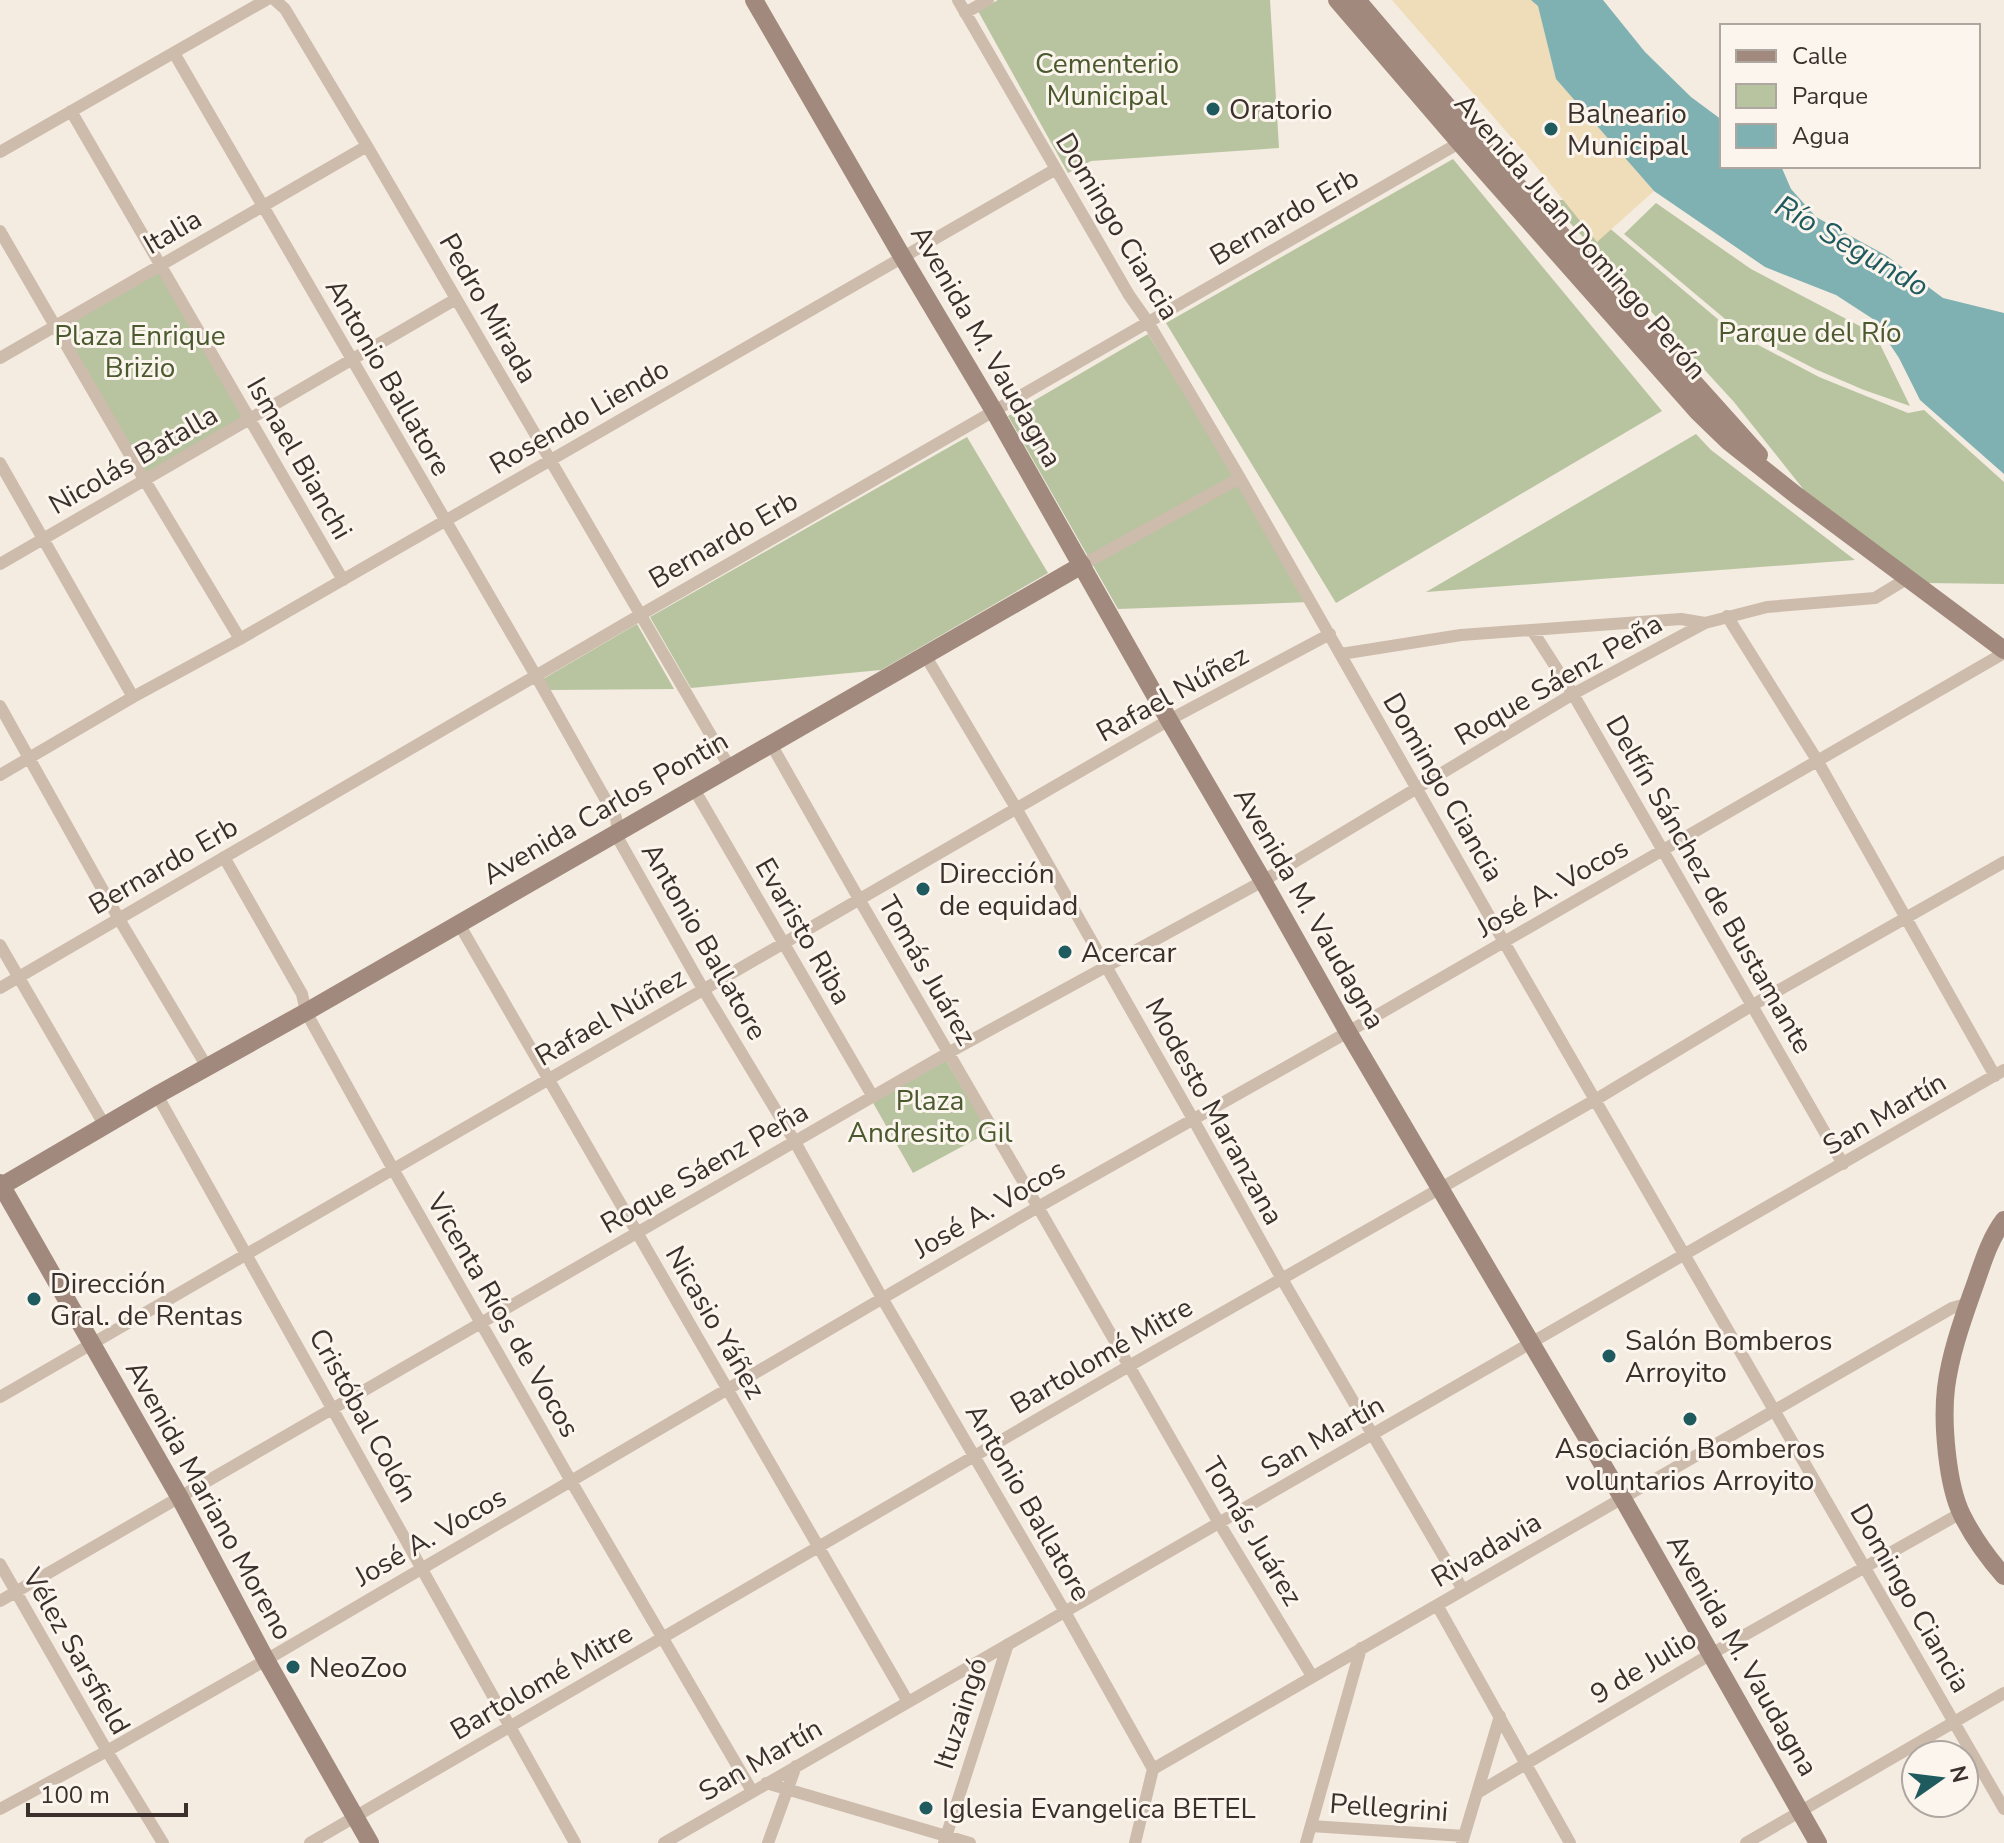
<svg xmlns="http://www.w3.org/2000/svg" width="2004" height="1843" font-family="'Nunito Sans',sans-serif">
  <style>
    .green { fill: #b8c4a0 }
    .sand { fill: #efdcb8 }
    .water { fill: #7fb0b2 }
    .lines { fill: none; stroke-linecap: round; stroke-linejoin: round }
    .street { stroke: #cdbbac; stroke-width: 12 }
    .secondary { stroke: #a18a7d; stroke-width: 18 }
    .poi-dot { fill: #1f5a5e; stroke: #fbf5ee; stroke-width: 3 }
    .labels { text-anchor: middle; stroke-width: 6; stroke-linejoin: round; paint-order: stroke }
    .park-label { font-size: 28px; fill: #4a5a2e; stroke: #fbf5ee }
    .poi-label { font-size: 28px; fill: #3b302b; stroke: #fbf5ee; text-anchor: start }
    .street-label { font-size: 28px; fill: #3b302b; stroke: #fbf5ee }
    .water-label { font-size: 30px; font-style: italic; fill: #1f5a5e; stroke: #fbf5ee }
  </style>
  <rect width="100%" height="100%" fill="#f4ebe1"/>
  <!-- green -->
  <path class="green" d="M998,0h272l9,148 -188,13 -23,12 -90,-162z
    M1453,159l209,252 -326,192 -170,-280z
    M1549,200h27l156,131 87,46 89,36 16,-3 80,72v102l-78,-1 -122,-93 -70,-88z
    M1656,203l95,66 124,65 35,72 -46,-16 -49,-21 -78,-40 -113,-95z
    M160,269l85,148 -99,60 -87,-149z
    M1148,334l163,268 -193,7 -110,-193z
    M1696,434l15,16 144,110 -429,32z
    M967,437l81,136 -167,97 -190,18 -41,-71z
    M637,624l37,65 -124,1 -7,-11z
    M945,1059l44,73 -76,41 -41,-72z"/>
  <!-- sand -->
  <path class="sand" d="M1392,0h139l7,5 18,74 98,112 -57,51 -66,-82z"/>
  <!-- water -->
  <path class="water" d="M1531,0h72l42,52 46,45 31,23v46h59l10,23 25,28 71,39 56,42 61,15v161l-84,-74 -21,-42 -26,-39 -37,-24 -71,-28 -111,-76 -98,-112 -18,-73z"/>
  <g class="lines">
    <!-- street -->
    <path class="street" d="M275,0l10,9 82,137 363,622
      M958,0l171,295 19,27 92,156 264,464 500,867
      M965,13l23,-13
      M174,53l362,623 80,142 3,22 84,149 92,153 87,156 183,314 88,157
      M71,111l272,469
      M0,152l266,-152
      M0,231l138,238 102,170
      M0,358l367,-212
      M0,463l133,234
      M0,564l456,-265
      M1082,565l158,-87
      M1727,616l90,144 178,316
      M1532,630l41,64 270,470
      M1341,654l120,-19 220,-16 24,4
      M925,655l91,153 177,311 89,160 181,311
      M0,706l119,213 88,148
      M771,744l88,155 179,308 181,316 93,153
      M0,775l133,-78 107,-58 816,-470
      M694,789l179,308
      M224,857l78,137 4,18 87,157 178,312 181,310
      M459,924l449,778
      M0,945l105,181
      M0,988l640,-373 826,-476
      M157,1095l418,748
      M0,1397l1169,-677 161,-86
      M0,1564l107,187 56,92
      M0,1601l948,-548 315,-172 310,-187 132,-71 62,-16 108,-9 33,-20
      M1437,1605l133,238
      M1153,1769l799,-461 17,-5
      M766,1783l204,60
      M1477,1793l234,-139 250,-141
      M0,1809l107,-58 159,-91 772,-453 310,-175 656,-379
      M1311,1826l153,10
      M310,1843l819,-477 466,-266 156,-94 253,-144
      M664,1843l1340,-773
      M768,1843l28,-77
      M944,1843l64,-199
      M1135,1843l18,-74
      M1306,1843l55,-195
      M1462,1843l38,-127
      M1746,1843l258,-150"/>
    <!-- secondary -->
    <path class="secondary" d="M754,0l149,258 91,153 175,309 94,161 85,151 275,467 195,344
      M1337,0l122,142 239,270 31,30 67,53 208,155
      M1357,0l115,135 287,320
      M0,1183l180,315 86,162 104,183
      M0,1187l157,-92 149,-83 776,-447
      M2004,1220c-16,21 -23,49 -32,73 -11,31 -22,63 -26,95 -4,34 1,97 16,127 11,22 26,43 42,61"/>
  </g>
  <!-- markers -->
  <g class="poi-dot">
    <circle cx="1213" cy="109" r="8"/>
    <circle cx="1551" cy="129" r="8"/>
    <circle cx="923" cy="889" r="8"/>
    <circle cx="1065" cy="952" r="8"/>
    <circle cx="34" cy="1299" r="8"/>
    <circle cx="1609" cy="1356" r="8"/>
    <circle cx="1690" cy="1419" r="8"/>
    <circle cx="293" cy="1667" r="8"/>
    <circle cx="926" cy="1808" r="8"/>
  </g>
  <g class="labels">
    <!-- park labels -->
    <g class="park-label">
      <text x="1107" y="73">Cementerio<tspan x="1107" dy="32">Municipal</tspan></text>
      <text x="1810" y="342">Parque del Río</text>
      <text x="140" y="345">Plaza Enrique<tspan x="140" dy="32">Brizio</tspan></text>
      <text x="930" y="1110">Plaza<tspan x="930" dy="32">Andresito Gil</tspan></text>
    </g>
    <!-- poi labels -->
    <g class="poi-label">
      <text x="1229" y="119">Oratorio</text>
      <text x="1567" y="123">Balneario<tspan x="1567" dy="32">Municipal</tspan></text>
      <text x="939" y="883">Dirección<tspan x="939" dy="32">de equidad</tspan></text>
      <text x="1081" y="962">Acercar</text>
      <text x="50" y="1293">Dirección<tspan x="50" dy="32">Gral. de Rentas</tspan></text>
      <text x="1625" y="1350">Salón Bomberos<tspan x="1625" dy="32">Arroyito</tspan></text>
      <text x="1690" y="1458" text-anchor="middle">Asociación Bomberos<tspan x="1690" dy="32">voluntarios Arroyito</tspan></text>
      <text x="309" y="1677">NeoZoo</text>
      <text x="942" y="1818">Iglesia Evangelica BETEL</text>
    </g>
    <!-- street labels -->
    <g class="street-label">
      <text transform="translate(1284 216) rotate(-30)" y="10">Bernardo Erb</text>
      <text transform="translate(1118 226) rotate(59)" y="10">Domingo Ciancia</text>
      <text transform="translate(172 231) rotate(-30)" y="10">Italia</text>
      <text transform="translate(1581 236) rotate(49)" y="10">Avenida Juan Domingo Perón</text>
      <text transform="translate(489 308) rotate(60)" y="10">Pedro Mirada</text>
      <text transform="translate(987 346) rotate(60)" y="10">Avenida M. Vaudagna</text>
      <text transform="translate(389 377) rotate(60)" y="10">Antonio Ballatore</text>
      <text transform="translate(579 416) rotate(-30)" y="10">Rosendo Liendo</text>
      <text transform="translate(300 458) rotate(60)" y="10">Ismael Bianchi</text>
      <text transform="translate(133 459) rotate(-30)" y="10">Nicolás Batalla</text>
      <text transform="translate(723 539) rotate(-30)" y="10">Bernardo Erb</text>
      <text transform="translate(1558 679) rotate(-30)" y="10">Roque Sáenz Peña</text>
      <text transform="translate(1172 693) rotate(-29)" y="10">Rafael Núñez</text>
      <text transform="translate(1444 787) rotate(60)" y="10">Domingo Ciancia</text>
      <text transform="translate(605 807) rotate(-30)" y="10">Avenida Carlos Pontin</text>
      <text transform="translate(163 865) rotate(-30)" y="10">Bernardo Erb</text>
      <text transform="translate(1710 884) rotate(60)" y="10">Delfín Sánchez de Bustamante</text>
      <text transform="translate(1552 887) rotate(-30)" y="10">José A. Vocos</text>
      <text transform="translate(1310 908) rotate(60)" y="10">Avenida M. Vaudagna</text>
      <text transform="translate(804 931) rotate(60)" y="10">Evaristo Riba</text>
      <text transform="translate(705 941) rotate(60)" y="10">Antonio Ballatore</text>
      <text transform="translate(928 970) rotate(60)" y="10">Tomás Juárez</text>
      <text transform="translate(610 1016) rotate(-30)" y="10">Rafael Núñez</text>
      <text transform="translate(1215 1111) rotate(61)" y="10">Modesto Maranzana</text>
      <text transform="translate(1884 1113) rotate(-30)" y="10">San Martín</text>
      <text transform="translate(704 1167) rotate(-30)" y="10">Roque Sáenz Peña</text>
      <text transform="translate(989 1208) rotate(-30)" y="10">José A. Vocos</text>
      <text transform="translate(504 1315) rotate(60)" y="10">Vicenta Ríos de Vocos</text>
      <text transform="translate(716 1322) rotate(60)" y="10">Nicasio Yáñez</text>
      <text transform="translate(1101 1355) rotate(-30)" y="10">Bartolomé Mitre</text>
      <text transform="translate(364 1415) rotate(61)" y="10">Cristóbal Colón</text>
      <text transform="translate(1322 1436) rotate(-30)" y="10">San Martín</text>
      <text transform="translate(210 1500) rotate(61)" y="10">Avenida Mariano Moreno</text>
      <text transform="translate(1029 1502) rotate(60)" y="10">Antonio Ballatore</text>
      <text transform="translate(1253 1531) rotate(59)" y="10">Tomás Juárez</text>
      <text transform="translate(430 1536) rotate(-30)" y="10">José A. Vocos</text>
      <text transform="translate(1486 1549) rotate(-30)" y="10">Rivadavia</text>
      <text transform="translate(1911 1598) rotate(60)" y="10">Domingo Ciancia</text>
      <text transform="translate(77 1651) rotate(60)" y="10">Vélez Sarsfield</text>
      <text transform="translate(1743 1655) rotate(60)" y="10">Avenida M. Vaudagna</text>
      <text transform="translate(1643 1666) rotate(-31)" y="10">9 de Julio</text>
      <text transform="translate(541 1681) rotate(-30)" y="10">Bartolomé Mitre</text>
      <text transform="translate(960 1713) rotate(-72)" y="10">Ituzaingó</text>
      <text transform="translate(760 1759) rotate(-30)" y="10">San Martín</text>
      <text transform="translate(1389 1807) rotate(4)" y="10">Pellegrini</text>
    </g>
    <!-- water labels -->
    <g class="water-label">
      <text transform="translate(1852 246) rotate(30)" y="10">Río Segundo</text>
    </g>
  </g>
  <!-- legend -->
  <rect x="1720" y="24" width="260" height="144" fill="#fbf5ee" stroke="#aea6a0" stroke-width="2"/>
  <rect x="1736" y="50" width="40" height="12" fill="#a18a7d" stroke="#aea6a0" stroke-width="2"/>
  <text x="1792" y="64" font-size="24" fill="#3b302b">Calle</text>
  <rect x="1736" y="84" width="40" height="24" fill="#b8c4a0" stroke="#aea6a0" stroke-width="2"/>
  <text x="1792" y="104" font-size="24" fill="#3b302b">Parque</text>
  <rect x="1736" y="124" width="40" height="24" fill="#7fb0b2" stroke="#aea6a0" stroke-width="2"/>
  <text x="1792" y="144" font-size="24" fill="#3b302b">Agua</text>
  <!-- north arrow -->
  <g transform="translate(1940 1779) rotate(76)"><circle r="38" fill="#fbf5ee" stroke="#aea6a0" stroke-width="2"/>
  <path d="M0-6L14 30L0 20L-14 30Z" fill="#1f5a5e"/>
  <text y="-12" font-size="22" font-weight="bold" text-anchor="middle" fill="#3b302b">N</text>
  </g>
  <!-- scale -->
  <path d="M28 1803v12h158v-12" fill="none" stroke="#3b302b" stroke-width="4"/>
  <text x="40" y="1803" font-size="24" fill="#3b302b" stroke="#fbf5ee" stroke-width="6" paint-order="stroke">100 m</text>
</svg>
